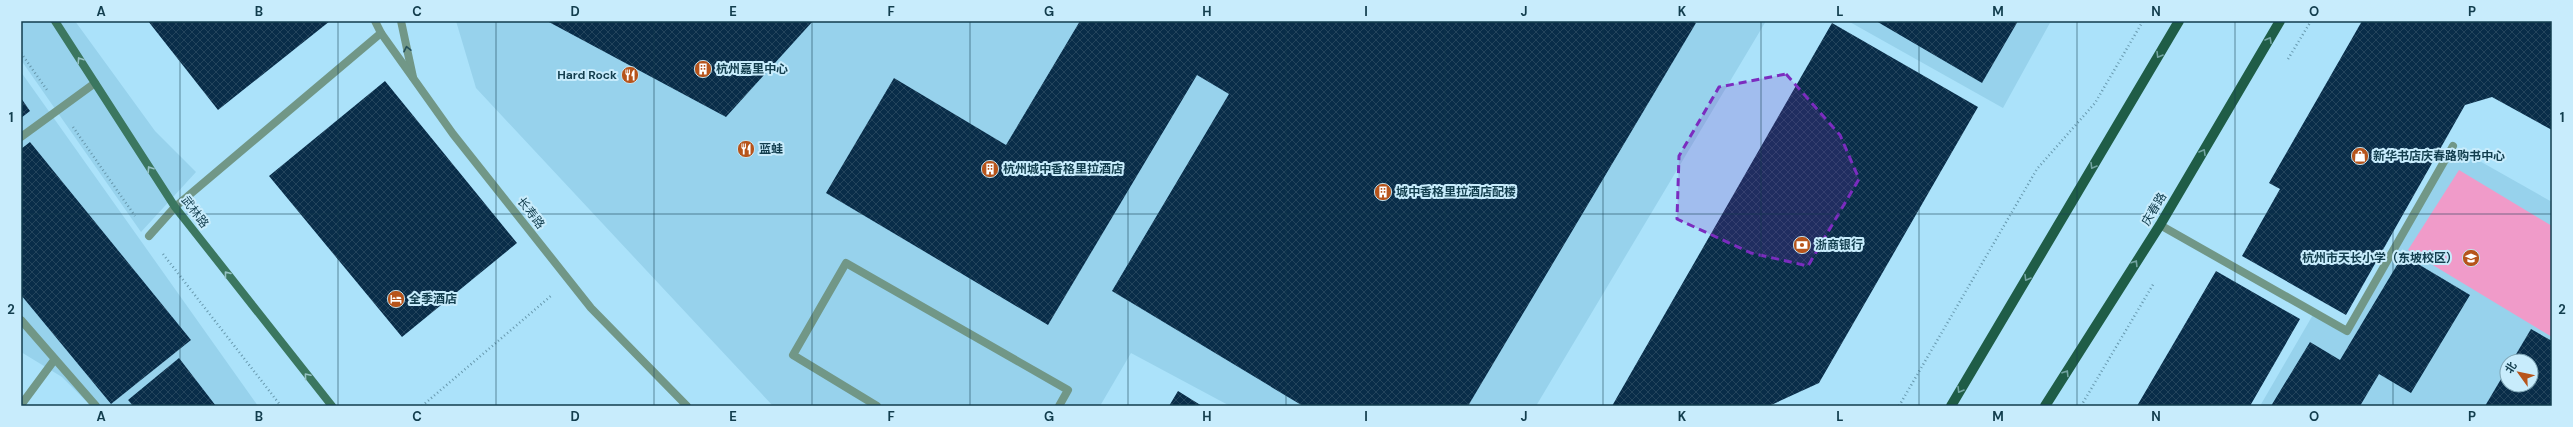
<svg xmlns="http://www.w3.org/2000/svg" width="2573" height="427" font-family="'DM Sans','Noto Sans SC',sans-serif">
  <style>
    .built { fill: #97d2ec; fill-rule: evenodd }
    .garden { fill: #f09bc9 }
    .building { fill: url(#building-cross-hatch) }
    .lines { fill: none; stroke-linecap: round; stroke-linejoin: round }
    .path { stroke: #6798ad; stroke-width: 2.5; stroke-dasharray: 1 3; stroke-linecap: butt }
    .lane { stroke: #719787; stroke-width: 8 }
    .street { stroke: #719787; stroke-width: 8 }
    .secondary { stroke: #3b7760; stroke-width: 8 }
    .primary { stroke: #1f5d47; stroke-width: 10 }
    .oneway { stroke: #74a4a2 }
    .oneway2 { stroke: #254f59 }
    .oneway3 { stroke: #97c3c5 }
    .marked { fill: #7b2cbf; fill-opacity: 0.2; stroke: #7b2cbf; stroke-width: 3; stroke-dasharray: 8 5; stroke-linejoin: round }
    .grid { fill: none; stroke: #123d4d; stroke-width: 1; stroke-opacity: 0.55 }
    .labels { text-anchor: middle; stroke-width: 4; stroke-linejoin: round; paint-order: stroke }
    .poi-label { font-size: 12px; font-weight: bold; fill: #123d4d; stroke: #c8ecfc; text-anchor: start }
    .street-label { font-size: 12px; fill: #123d4d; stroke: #c8ecfc }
    .neatline { fill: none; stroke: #123d4d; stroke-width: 1.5 }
    .grid-label { font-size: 13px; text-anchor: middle; font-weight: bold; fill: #123d4d }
  </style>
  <defs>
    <pattern id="building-cross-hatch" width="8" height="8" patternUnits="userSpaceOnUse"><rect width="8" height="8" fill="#092d49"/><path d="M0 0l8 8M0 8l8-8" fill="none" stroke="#23445c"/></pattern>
  </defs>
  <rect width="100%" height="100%" fill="#abe2fa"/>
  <!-- built -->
  <path class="built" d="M21,21h54l80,110 41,41 -55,60 -120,-172z
    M456,21h1310l-230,385h-306l-99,-53 -31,53h-327l-297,-318z
    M1848,21h203l-48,87z
    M21,72l237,334h-167l-29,-29 -41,-25z
    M2453,146l99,56v204h-292l54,-93 33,18zM2507,361h24v24h-24z"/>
  <!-- garden -->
  <path class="garden" d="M2459,170l93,56v111l-144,-87z"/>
  <!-- building -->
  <path class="building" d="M148,21l84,1 98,-1 -112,89z
    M547,21h266l-87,96z
    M1080,21h612l4,2 -228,383h-165l-191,-115 117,-197 -32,-19 -149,250 -222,-132 68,-115 112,67z
    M1876,21h142l-36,62z
    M2362,21h190v109l-60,-33 -27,8 -119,210 -104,-59 38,-67 -11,-6z
    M1832,23l146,84 -159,276 -50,23h-157z
    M385,81l132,162 -115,94 -133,-161z
    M21,98l9,13 -9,7z
    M30,142l161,198 -80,64 -90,-109v-146z
    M2403,255l67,40 -59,98 -32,-19 -19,32h-89l39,-64 30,18z
    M2216,271l84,48 -50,87h-113z
    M2531,329l21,12v65h-67l22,-37v16h24v-24h-19z
    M179,358l37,48h-83l-5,-6z
    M1178,391l24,15h-33z"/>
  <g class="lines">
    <!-- path -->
    <path class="path" d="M21,53l26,37
      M2288,59l23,-38
      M73,127l62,89
      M163,254l118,152
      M422,406l130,-111
      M1899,406l138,-237 58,-66 48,-82
      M2081,406l73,-123"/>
    <!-- lane -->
    <path class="lane" d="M401,21l12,56
      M21,137l74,-54
      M2160,225l187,106 106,-185
      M149,236l26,-29 206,-174
      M21,320l75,86
      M21,405l34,-46
      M877,406l-84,-51 53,-92 222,127 -9,16"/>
    <!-- street -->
    <path class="street" d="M375,21l6,12 72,101 138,174 96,98"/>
    <!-- secondary -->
    <path class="secondary" d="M55,21l120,186 157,199"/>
    <!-- primary -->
    <path class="primary" d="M1951,406l228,-385
      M2045,406l115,-181 120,-204"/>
  </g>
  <!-- one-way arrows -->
  <defs><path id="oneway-chevron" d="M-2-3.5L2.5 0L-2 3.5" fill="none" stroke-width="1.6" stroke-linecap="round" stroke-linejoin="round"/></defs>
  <g class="oneway">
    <use href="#oneway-chevron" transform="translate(2269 40) rotate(-60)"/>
    <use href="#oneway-chevron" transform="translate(2159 55) rotate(121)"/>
    <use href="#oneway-chevron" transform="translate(2203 152) rotate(-60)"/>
    <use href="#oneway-chevron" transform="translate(2093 166) rotate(121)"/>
    <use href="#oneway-chevron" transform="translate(2135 263) rotate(-58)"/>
    <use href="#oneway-chevron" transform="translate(2027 278) rotate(121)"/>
    <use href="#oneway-chevron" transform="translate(2066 373) rotate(-58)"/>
    <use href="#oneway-chevron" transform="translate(1960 390) rotate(121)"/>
  </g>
  <use class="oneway2" href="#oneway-chevron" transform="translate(407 49) rotate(-102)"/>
  <g class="oneway3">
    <use href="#oneway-chevron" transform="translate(80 60) rotate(-123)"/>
    <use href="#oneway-chevron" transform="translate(150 169) rotate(-123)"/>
    <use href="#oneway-chevron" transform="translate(227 274) rotate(-128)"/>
    <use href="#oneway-chevron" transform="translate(307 376) rotate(-130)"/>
  </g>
  <!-- marked area -->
  <path class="marked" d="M1786,74l54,61 19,44 -51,87 -57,-13 -74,-34 2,-63 40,-69z"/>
  <!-- grid -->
  <path class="grid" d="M180,21v385M338,21v385M496,21v385M654,21v385M812,21v385M970,21v385M1128,21v385M1286,21v385M1445,21v385M1603,21v385M1761,21v385M1919,21v385M2077,21v385M2235,21v385M2393,21v385M21,214h2531"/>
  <!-- icons -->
  <defs>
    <symbol id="building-disc" viewBox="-11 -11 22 22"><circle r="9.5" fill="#b7541b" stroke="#c8ecfc"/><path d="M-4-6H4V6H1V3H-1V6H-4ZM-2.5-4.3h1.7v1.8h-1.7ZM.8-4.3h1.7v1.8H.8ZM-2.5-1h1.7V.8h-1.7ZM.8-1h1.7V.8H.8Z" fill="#fff"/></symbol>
    <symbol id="restaurant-disc" viewBox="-11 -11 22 22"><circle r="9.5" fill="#b7541b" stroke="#c8ecfc"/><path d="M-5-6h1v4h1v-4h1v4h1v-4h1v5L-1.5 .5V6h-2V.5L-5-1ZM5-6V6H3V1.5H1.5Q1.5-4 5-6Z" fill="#fff"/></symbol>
    <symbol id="shop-disc" viewBox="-11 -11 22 22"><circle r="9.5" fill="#b7541b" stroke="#c8ecfc"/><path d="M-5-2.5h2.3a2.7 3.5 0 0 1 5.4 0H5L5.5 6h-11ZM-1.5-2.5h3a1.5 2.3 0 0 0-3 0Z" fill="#fff"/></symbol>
    <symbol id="bank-disc" viewBox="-11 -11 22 22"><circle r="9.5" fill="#b7541b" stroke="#c8ecfc"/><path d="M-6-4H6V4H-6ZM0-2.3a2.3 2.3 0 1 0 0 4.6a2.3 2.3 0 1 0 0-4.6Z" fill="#fff"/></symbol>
    <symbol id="school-disc" viewBox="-11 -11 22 22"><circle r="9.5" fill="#b7541b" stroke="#c8ecfc"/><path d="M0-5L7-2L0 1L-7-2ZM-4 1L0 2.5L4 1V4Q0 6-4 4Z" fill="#fff"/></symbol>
    <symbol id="hotel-disc" viewBox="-11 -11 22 22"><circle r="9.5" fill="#b7541b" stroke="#c8ecfc"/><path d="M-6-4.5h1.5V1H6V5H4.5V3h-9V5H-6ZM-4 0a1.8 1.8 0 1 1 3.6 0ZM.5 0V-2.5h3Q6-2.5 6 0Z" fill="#fff"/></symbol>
  </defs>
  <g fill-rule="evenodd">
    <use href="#building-disc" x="693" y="59" width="20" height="20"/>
    <use href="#restaurant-disc" x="620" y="65" width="20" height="20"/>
    <use href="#restaurant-disc" x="736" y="139" width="20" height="20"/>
    <use href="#shop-disc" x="2350" y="146" width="20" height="20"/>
    <use href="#building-disc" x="980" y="159" width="20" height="20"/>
    <use href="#building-disc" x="1373" y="182" width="20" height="20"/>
    <use href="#bank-disc" x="1792" y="235" width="20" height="20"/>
    <use href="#school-disc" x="2461" y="248" width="20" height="20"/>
    <use href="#hotel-disc" x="386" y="289" width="20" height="20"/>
  </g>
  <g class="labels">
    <!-- poi labels -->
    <g class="poi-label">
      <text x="716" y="73">杭州嘉里中心</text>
      <text x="617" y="79" text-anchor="end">Hard Rock</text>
      <text x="759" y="153">蓝蛙</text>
      <text x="2373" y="160">新华书店庆春路购书中心</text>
      <text x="1003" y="173">杭州城中香格里拉酒店</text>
      <text x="1396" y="196">城中香格里拉酒店配楼</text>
      <text x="1815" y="249">浙商银行</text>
      <text x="2458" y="262" text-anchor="end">杭州市天长小学（东坡校区）</text>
      <text x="409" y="303">全季酒店</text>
    </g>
    <!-- street labels -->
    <g class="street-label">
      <text transform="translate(2154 209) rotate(-59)" y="4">庆春路</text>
      <text transform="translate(195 212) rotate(53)" y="4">武林路</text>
      <text transform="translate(531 213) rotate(52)" y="4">长寿路</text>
    </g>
  </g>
  <!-- border -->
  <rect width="2573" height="427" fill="none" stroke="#c8ecfc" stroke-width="44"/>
  <!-- north arrow -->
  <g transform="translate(2519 373) rotate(303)"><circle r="19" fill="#c8ecfc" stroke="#7fa6b6"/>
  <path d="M0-3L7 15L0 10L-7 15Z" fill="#b7541b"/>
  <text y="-6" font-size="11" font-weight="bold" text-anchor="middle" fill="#123d4d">北</text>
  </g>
  <rect x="22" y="22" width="2529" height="383" class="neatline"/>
  <g class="grid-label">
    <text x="101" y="16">A</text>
    <text x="259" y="16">B</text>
    <text x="417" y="16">C</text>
    <text x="575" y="16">D</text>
    <text x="733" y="16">E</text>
    <text x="891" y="16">F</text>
    <text x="1049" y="16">G</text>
    <text x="1207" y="16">H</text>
    <text x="1366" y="16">I</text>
    <text x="1524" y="16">J</text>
    <text x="1682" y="16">K</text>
    <text x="1840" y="16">L</text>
    <text x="1998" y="16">M</text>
    <text x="2156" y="16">N</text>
    <text x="2314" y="16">O</text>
    <text x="2472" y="16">P</text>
    <text x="11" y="122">1</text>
    <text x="2562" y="122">1</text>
    <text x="11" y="314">2</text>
    <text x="2562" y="314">2</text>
    <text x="101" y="421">A</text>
    <text x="259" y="421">B</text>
    <text x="417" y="421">C</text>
    <text x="575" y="421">D</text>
    <text x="733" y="421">E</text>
    <text x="891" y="421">F</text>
    <text x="1049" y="421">G</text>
    <text x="1207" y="421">H</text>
    <text x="1366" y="421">I</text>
    <text x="1524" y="421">J</text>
    <text x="1682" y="421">K</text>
    <text x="1840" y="421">L</text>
    <text x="1998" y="421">M</text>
    <text x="2156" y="421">N</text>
    <text x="2314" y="421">O</text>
    <text x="2472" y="421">P</text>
  </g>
</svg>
